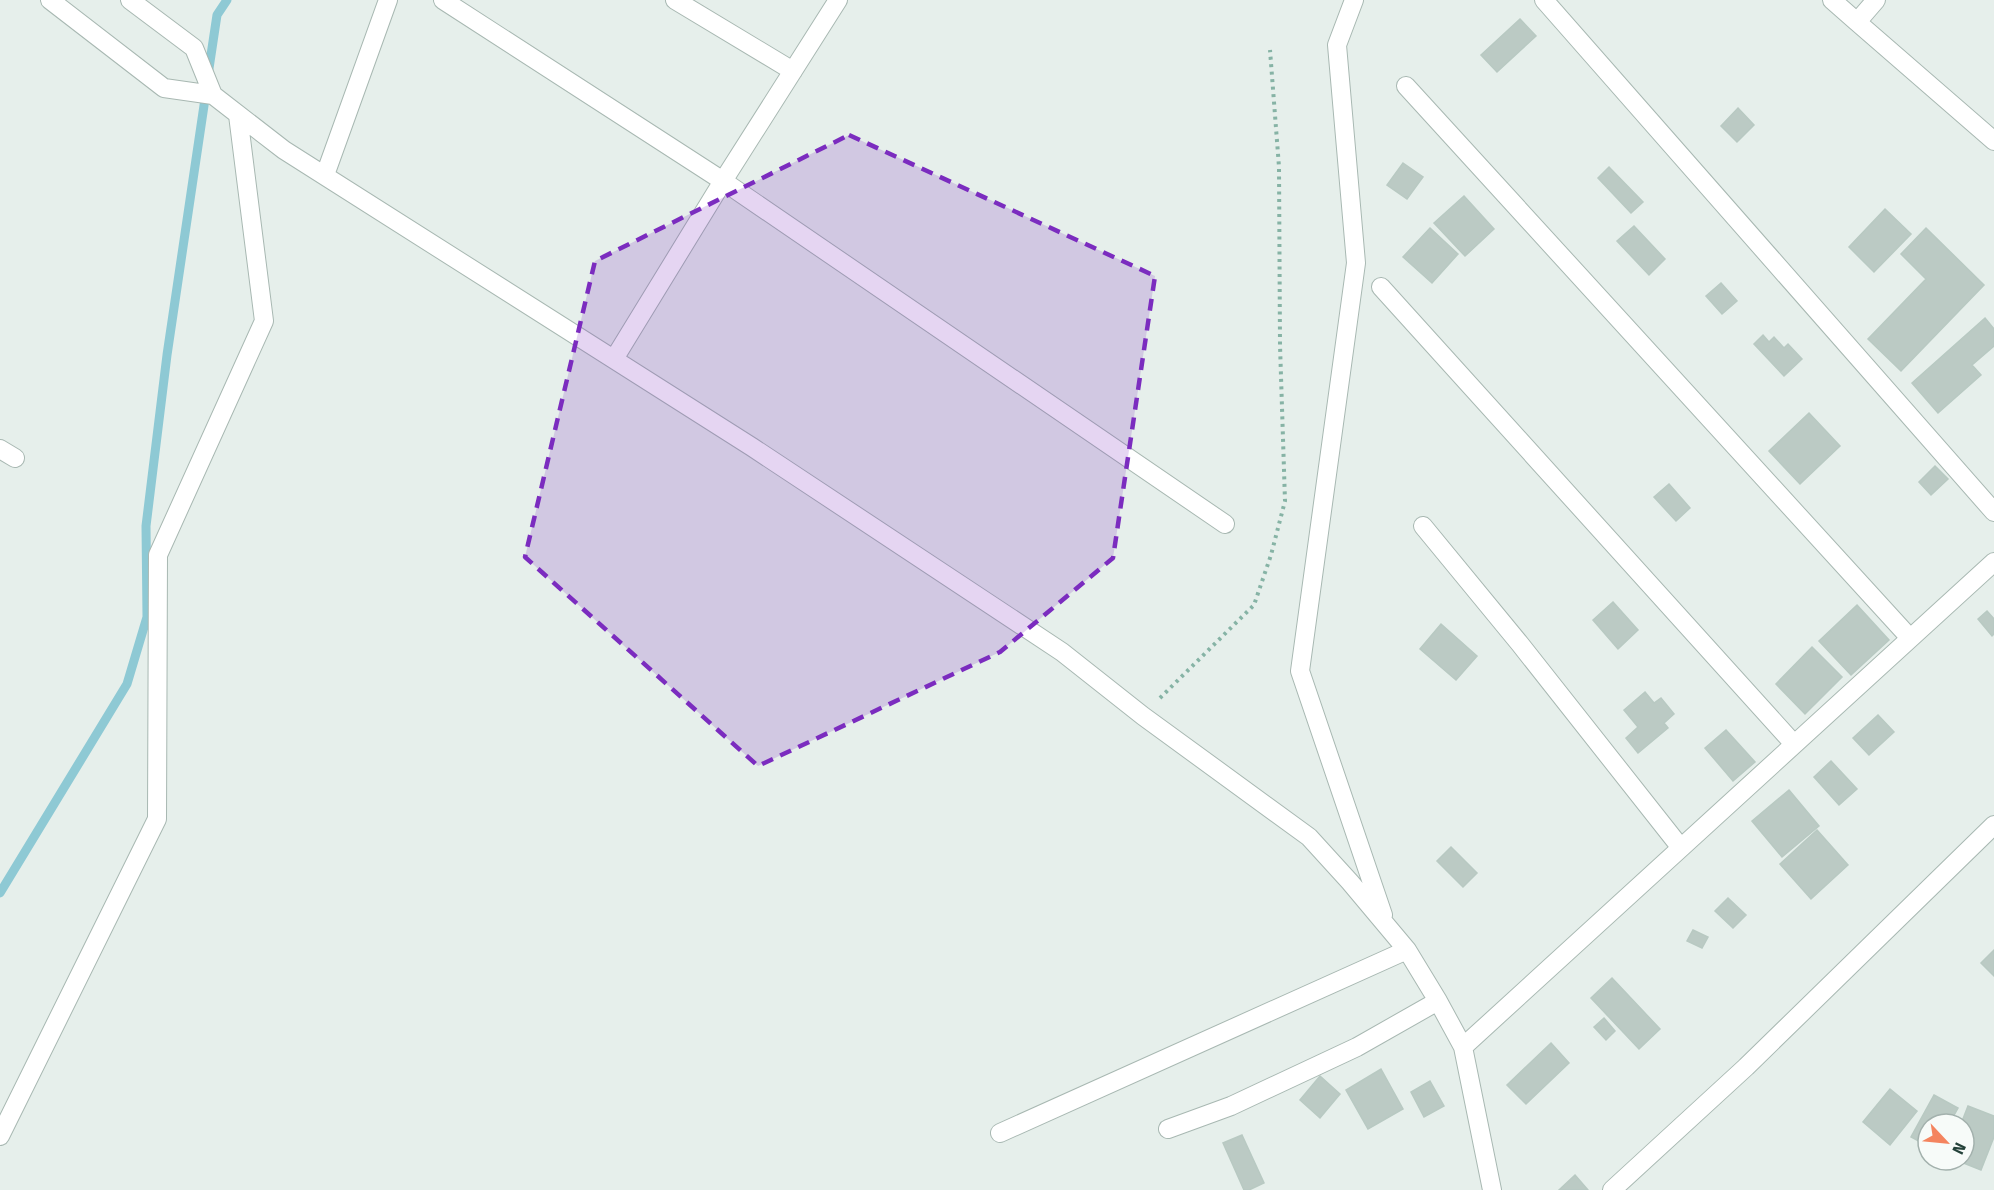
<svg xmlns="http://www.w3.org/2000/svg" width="1994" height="1190" font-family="'Fira Sans',sans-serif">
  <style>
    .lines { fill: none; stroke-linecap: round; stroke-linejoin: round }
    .stream { stroke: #8ec9d4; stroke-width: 9 }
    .building { fill: #bbcac4; stroke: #b8c9c2; stroke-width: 1.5 }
    .minor-casing { stroke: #a8b8b2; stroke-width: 20 }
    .path { stroke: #86b3a5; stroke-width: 4; stroke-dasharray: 3 4.5; stroke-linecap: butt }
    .minor { stroke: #fff; stroke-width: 18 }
    .marked { fill: #7b2cbf; fill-opacity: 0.2; stroke: #7b2cbf; stroke-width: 4.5; stroke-dasharray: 12 8; stroke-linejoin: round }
  </style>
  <rect width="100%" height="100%" fill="#e6efeb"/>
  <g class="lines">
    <!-- stream -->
    <path class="stream" d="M208,75l9,-60 10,-15
      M0,893l127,-209 20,-67 -1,-91 21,-171 39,-263"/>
  </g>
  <!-- building -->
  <path class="building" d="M1520,19l16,17 -39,36 -16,-17z
    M1738,108l16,17 -17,17 -16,-16z
    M1403,163l20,14 -16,22 -20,-14z
    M1609,167l34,35 -12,11 -33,-35z
    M1464,196l30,33 -29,27 -31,-33z
    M1885,209l26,25 -37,38 -25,-25z
    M1634,226l31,33 -16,16 -32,-34z
    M1430,228l28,26 -26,29 -29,-26z
    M1926,228l58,57 -83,86 -33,-32 58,-60 -25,-25z
    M1721,283l16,18 -15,13 -16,-18z
    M1985,318l9,11v17l-22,19 9,10 -43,38 -26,-30z
    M1763,335l6,7 5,-5 10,11 4,-4 14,15 -18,17 -30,-32z
    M1809,413l31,33 -40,38 -31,-33z
    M1935,466l13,13 -17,16 -12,-13z
    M1669,484l21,24 -14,13 -22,-24z
    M1613,602l25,28 -20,19 -25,-29z
    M1857,605l32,35 -38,35 -32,-34z
    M1987,611l7,8v15l-2,2 -14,-17z
    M1441,624l36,32 -21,24 -36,-31z
    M1812,647l30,30 -37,37 -29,-30z
    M1645,692l9,11 7,-5 13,16 -10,9 4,5 -30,25 -12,-15 12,-11 -14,-17z
    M1878,715l16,17 -25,23 -16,-17z
    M1726,730l29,32 -22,19 -28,-33z
    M1831,761l26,28 -18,16 -25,-28z
    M1789,790l30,36 -37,31 -30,-36z
    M1817,830l31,35 -37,34 -31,-35z
    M1451,847l26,26 -14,14 -26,-26z
    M1728,898l18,17 -13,13 -18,-17z
    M1693,930l15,7 -6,11 -15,-7z
    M1994,950v26l-13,-13z
    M1612,978l48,51 -21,20 -48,-51z
    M1604,1018l11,13 -9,9 -12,-13z
    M1551,1043l18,20 -43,41 -19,-19z
    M1381,1069l22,40 -35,20 -22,-39z
    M1320,1076l20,18 -20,24 -20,-18z
    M1430,1081l14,25 -20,11 -13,-25z
    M1890,1089l27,22 -27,34 -27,-23z
    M1934,1095l24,13 -9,16h-21v22l-17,-9z
    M1968,1106l26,10v21l-13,33 -25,-10h8v-36h-3z
    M1242,1135l22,48 -15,7h-5l-21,-47z
    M1575,1175l13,15h-29z"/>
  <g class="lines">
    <defs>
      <path id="minor" d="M50,0l114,88 49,7 71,55 468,297 310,205 81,64 166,121 41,45 57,68 31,51 25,46 29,143
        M130,0l64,48 19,47
        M443,0l280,181 502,343
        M675,0l118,71
        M1354,0l-17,45 19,218 -56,408 83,244
        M1544,0l450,512
        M1832,0l25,22
        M1876,0l-19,22 137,119
        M1406,86l504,552
        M325,175l63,-175
        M1381,287l413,457
        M614,359l109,-178 115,-181
        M0,449l15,9
        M1423,526l97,118 161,204
        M1463,1047l531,-485
        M1168,1129l63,-23 126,-59 81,-46
        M1000,1133l407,-183
        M0,1136l157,-317 1,-264 106,-234 -26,-206
        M1612,1190l134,-123 248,-242"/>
    </defs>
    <!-- minor casing -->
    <use href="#minor" class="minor-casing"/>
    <!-- path -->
    <path class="path" d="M1160,698l94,-93 17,-50 14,-54 -5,-156 -1,-178 -9,-117"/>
    <!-- minor -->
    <use href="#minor" class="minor"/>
  </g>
  <!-- marked area -->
  <path class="marked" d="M849,135l306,141 -42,282 -113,94 -242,114 -233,-209 70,-296z"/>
  <!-- north arrow -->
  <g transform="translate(1946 1142) rotate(116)"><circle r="28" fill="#f7fbf9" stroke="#a3b1ad" stroke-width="1.5"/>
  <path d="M0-4.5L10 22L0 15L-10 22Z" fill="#f4845f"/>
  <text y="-9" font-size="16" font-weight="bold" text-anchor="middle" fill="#24423a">N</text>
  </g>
</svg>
